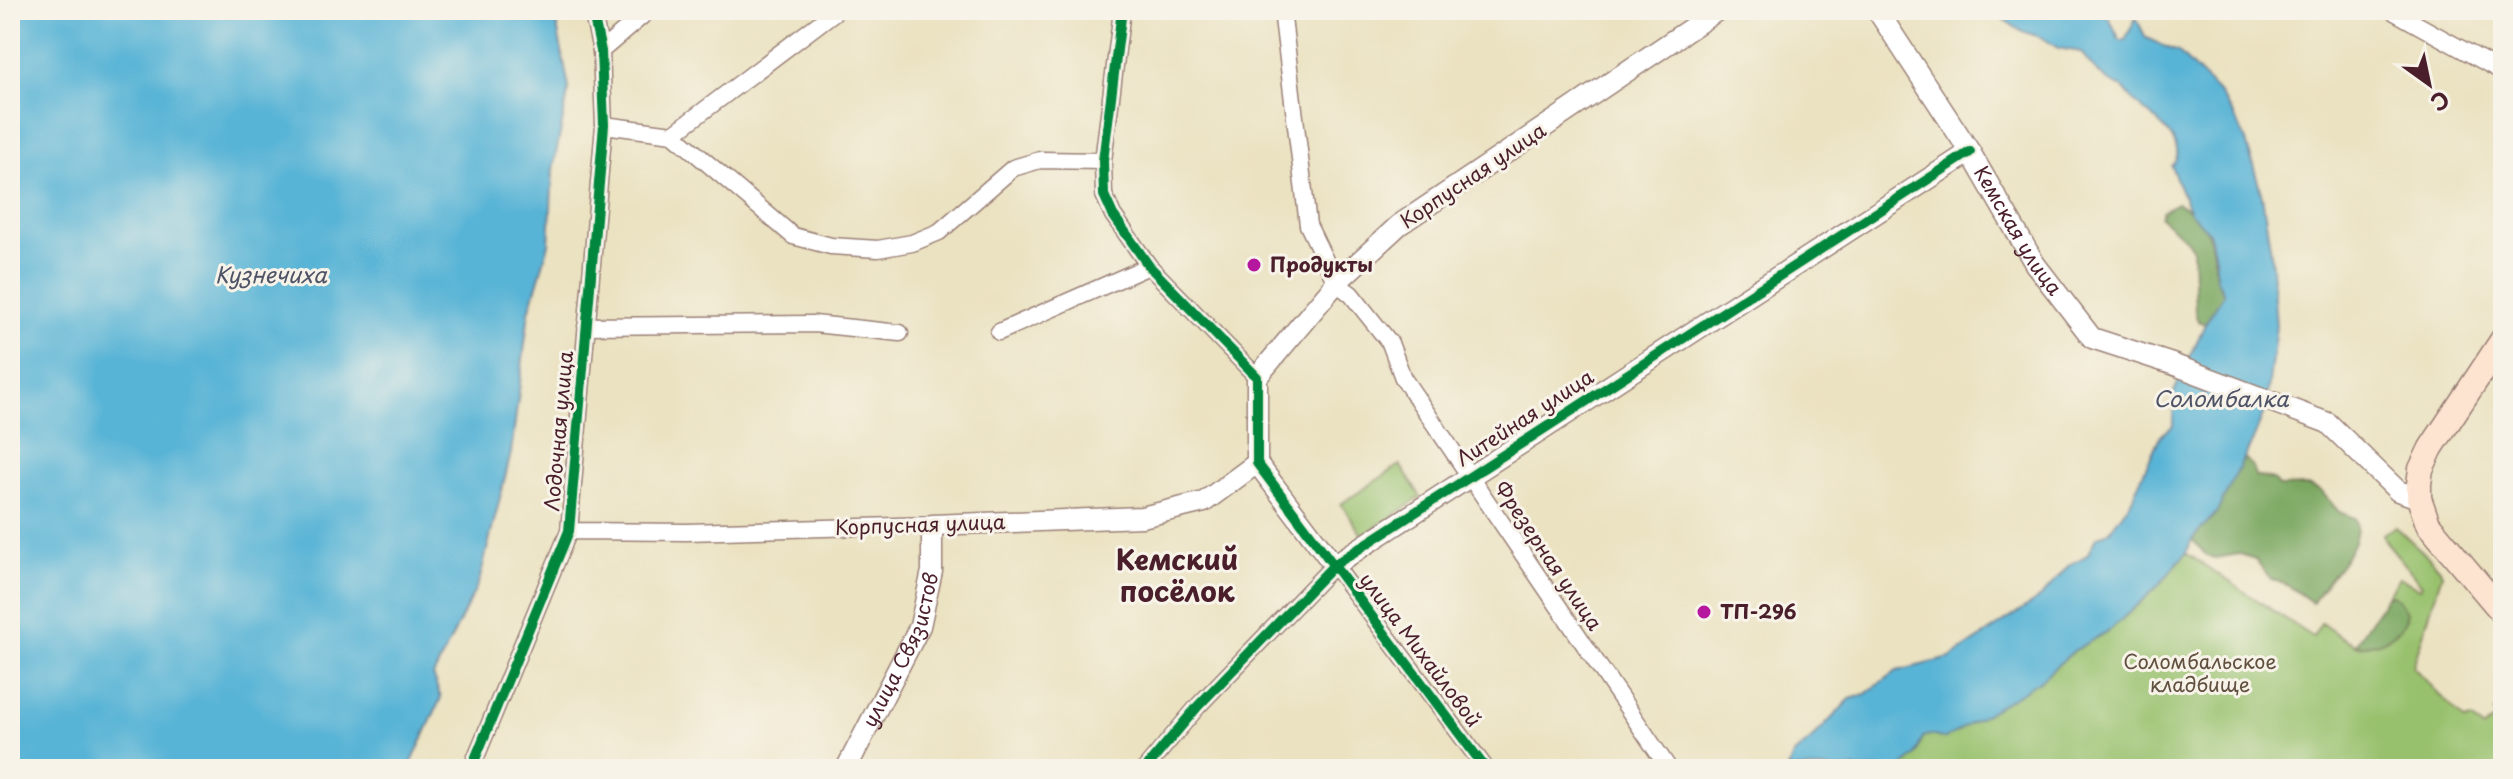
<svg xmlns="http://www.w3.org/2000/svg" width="2513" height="779" font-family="'Playpen Sans',sans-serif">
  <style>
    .green { fill: #98c16d; stroke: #71704c; stroke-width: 2 }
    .forest { fill: #7aa760; stroke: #626346; stroke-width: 2 }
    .water { fill: #59b4d6; stroke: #526a80; stroke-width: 2 }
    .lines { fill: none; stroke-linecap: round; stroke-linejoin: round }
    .minor-casing { stroke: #9a8076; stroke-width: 19 }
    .tertiary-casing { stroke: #9a8076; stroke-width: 23 }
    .secondary-casing { stroke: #9a8076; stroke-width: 27 }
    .minor { stroke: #fff; stroke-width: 16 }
    .tertiary { stroke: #fff; stroke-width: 20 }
    .secondary { stroke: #fde4d0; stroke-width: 24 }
    .cycleway-casing { stroke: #f7f3e8; stroke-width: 15 }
    .cycleway { stroke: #00873e; stroke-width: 10 }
    .poi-dot { fill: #b5179e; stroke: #f7f3e8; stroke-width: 3 }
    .labels { text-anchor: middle; stroke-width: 6; stroke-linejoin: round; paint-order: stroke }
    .street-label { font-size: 20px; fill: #4a1f2b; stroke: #f7f3e8 }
    .poi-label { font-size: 20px; font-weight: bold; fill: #4a1f2b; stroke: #f7f3e8; text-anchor: start }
    .park-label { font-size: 20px; fill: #61503f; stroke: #f7f3e8 }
    .water-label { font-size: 22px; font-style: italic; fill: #4f5367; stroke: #f7f3e8 }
    .district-label { font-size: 28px; font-weight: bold; fill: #4a1f2b; stroke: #f7f3e8 }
  </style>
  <rect width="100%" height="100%" fill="#f7f3e8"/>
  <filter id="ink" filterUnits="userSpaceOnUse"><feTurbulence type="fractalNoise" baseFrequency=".0125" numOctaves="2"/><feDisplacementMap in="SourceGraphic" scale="16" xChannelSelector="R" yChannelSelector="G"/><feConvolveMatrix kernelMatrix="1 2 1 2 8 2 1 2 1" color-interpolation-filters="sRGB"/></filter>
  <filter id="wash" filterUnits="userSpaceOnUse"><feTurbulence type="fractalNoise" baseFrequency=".006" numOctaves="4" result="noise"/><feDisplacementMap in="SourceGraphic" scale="32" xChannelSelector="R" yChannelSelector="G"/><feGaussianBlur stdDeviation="1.8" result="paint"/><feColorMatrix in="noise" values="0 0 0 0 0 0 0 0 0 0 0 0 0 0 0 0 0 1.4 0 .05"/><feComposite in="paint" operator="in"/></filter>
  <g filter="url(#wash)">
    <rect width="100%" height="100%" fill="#ebe2c1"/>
    <!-- green -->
    <path class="green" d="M1400,465l21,32 -58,39 -22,-32z
      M2396,527l44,41 2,6 -29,93 52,54 7,-2 11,10 15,-12 -4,-5 9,-3v60h-603l15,-13 8,-19 70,-29 45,-26 37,-32 36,-21 49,-45 26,-31 127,84 8,-14c24,16 37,32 65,14 8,-5 14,-9 20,-17l-15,-24 -5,1 13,-19 21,10 2,-3 -38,-46 -1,-5z"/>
    <!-- forest -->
    <path class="forest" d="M2177,203c34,16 35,41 39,73 1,7 5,11 8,17l-19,31 -7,-3 -3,-8 -2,-64 -7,-10 -26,-22 2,-6z
      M2243,457l10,10 2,9 18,4 6,7 30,-1 12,5 18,21 16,6c11,27 -31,62 -42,85l-24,-17 -18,-7 -16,-20 -15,-5 -25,4 -8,-2 -15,-17 25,-27z
      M2391,595l8,5 8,12c-2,23 -32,35 -52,33l31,-48z"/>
    <!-- water -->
    <path class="water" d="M10,10h544l15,78 -16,81 -4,75 -20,68 -18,141 -32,129 -46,94 8,22 -32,71h-399z
      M1990,10h104l15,8 11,22h5l11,-22 10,20 32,14 41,41 20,32 7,16 16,55 9,56 5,74 -10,81 -13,33 -36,72 -25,27 -6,14 -26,31 -49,45 -36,21 -37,32 -93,57 -15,-4 -7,2 -8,19 -15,13h-112l5,-14 21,-18 36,-38 14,-4 33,-24 53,-13 90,-60 29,-33 18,-10 9,-17 14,-8 21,-29 29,-65 13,-10c-1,-12 3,-22 1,-34l31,-68 19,-31 -8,-15v-18l-7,-28 -19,-20 -19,-46c21,-18 -16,-48 -31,-59 -6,-4 -11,-13 -17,-19 -18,-6 -32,-21 -42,-36l-23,-4 -17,-11 -20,-6z"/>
  </g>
  <g filter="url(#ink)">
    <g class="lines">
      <defs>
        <path id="minor" d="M1122,10l-19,151 1,34 9,20 36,51 108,111
          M1282,10l26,215 28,58 15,11 39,49 13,35 266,391
          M2391,10l112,62
          M601,51l48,-41
          M604,125l69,9 120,102 38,10 47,3 34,-6 27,-11 74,-64 27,-8 63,1
          M673,134l164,-124
          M586,326l228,-2 86,9
          M999,332l150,-66
          M569,531l118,1 245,-7
          M471,769l98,-238 35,-406 -3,-74 -9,-41
          M1145,769l53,-63 136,-141 152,204"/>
        <g id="tertiary">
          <path d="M1718,10l-319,215 -63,58 -79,94v86l77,102 636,-413"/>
          <path id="s1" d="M1877,10l93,142 65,112 57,74 80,26 156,59 70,68 21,7"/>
          <path id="s2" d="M846,769l74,-143 12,-55v-46l210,-8 62,-15 53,-39"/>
        </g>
        <path id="secondary" d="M2503,339l-72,109 -10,21 -2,15v14l9,26 75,89"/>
      </defs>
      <!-- minor casing -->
      <use href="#minor" class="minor-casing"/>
      <!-- tertiary casing -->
      <use href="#tertiary" class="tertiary-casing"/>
      <!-- secondary casing -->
      <use href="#secondary" class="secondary-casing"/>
      <!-- minor -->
      <use href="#minor" class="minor"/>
      <!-- tertiary -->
      <use href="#tertiary" class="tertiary"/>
      <!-- secondary -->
      <use href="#secondary" class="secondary"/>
      <defs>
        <path id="cycleway" d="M1122,10l-19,151 1,34 9,20 36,51 108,111v86l229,306
          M471,769l98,-238 35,-406 -3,-74 -9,-41
          M1145,769l53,-63 136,-141 636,-413"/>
      </defs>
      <!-- cycleway casing -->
      <use href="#cycleway" class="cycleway-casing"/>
      <!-- cycleway -->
      <use href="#cycleway" class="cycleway"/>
    </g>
  </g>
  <!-- markers -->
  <g class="poi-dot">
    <circle cx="1254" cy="265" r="8"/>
    <circle cx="1704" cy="612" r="8"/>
  </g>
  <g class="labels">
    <!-- street labels -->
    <g class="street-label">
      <text transform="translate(1473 176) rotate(-34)" y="7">Корпусная улица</text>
      <text dy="7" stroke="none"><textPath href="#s1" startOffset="262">Кемская улица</textPath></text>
      <text transform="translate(1525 418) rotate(-33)" y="7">Литейная улица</text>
      <text transform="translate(559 431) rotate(-85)" y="7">Лодочная улица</text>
      <text transform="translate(920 525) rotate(-2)" y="7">Корпусная улица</text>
      <text transform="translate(1548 556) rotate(56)" y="7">Фрезерная улица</text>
      <text dy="7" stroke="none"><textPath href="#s2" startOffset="132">улица Связистов</textPath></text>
      <text transform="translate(1420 650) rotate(53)" y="7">улица Михайловой</text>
    </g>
    <!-- poi labels -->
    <g class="poi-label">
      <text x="1270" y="272">Продукты</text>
      <text x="1720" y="619">ТП-296</text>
    </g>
    <!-- park labels -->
    <g class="park-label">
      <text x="2200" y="669">Соломбальское<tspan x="2200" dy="23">кладбище</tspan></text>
    </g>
    <!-- water labels -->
    <g class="water-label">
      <text x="271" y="283">Кузнечиха</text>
      <text x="2221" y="407">Соломбалка</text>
    </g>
    <!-- district labels -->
    <g class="district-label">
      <text x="1177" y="570">Кемский<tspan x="1177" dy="32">посёлок</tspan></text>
    </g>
  </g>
  <!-- margin -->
  <rect width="2513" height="779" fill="none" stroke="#f7f3e8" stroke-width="40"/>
  <!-- north arrow -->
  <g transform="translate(2429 84) rotate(147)" stroke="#f7f3e8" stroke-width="6" paint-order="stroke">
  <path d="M0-6L14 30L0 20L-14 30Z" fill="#4a1f2b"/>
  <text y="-12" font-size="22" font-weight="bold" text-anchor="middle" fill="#4a1f2b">С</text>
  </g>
</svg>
